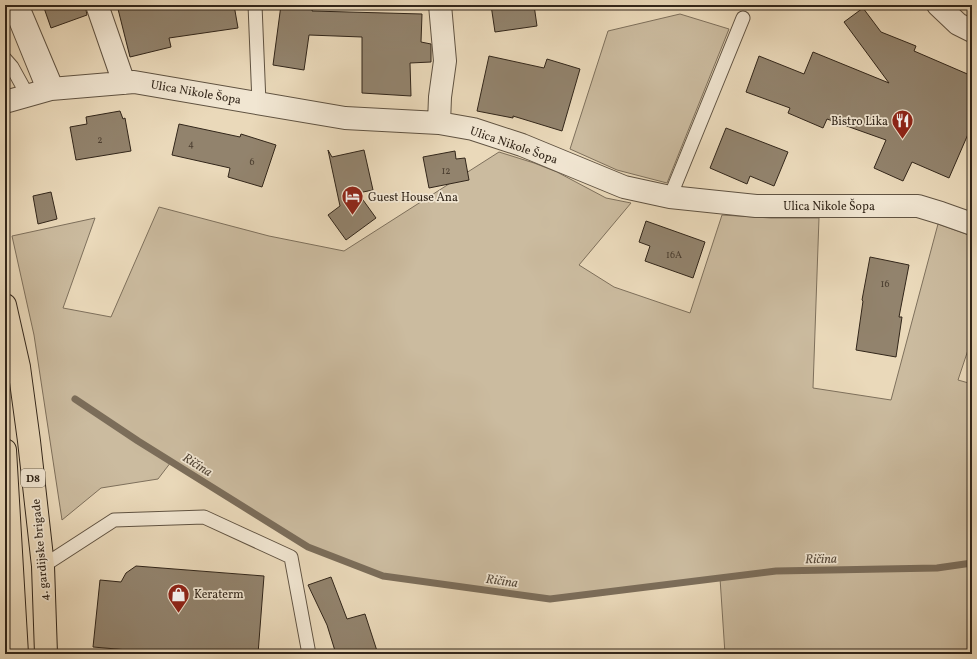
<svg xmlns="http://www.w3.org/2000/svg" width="977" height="659" font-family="Vollkorn,serif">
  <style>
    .green { fill: #cbbb9f; stroke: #7e705c }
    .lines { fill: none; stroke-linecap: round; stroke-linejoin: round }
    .stream { stroke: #7b6d5a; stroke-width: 7 }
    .building { fill: #92836d; stroke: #32261a }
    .service-casing { stroke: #605342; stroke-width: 15 }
    .minor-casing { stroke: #605342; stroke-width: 24 }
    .primary-casing { stroke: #32261a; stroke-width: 24 }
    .service { stroke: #f1e6d2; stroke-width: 13 }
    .minor { stroke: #f1e6d2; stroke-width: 22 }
    .primary { stroke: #ead9ba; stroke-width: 22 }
    .labels { text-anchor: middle; stroke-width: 3.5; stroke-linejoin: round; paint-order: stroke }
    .number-label { font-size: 10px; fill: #4a3d2f }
    .shield { fill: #f1e6d2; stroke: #6b6051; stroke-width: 1 }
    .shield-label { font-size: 11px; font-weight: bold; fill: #32261a }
    .street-label { font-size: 12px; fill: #32261a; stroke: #f1e6d2 }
    .poi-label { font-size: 12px; fill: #32261a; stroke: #f1e6d2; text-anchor: start }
    .water-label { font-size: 13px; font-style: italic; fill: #56493a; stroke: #f1e6d2 }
  </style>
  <rect width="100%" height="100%" fill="#ead9ba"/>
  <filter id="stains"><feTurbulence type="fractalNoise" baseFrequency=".005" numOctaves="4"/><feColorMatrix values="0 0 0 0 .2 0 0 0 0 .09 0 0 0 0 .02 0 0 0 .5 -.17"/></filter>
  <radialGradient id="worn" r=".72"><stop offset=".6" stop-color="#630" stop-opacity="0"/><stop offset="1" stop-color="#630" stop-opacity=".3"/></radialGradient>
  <!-- green -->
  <path class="green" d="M680,14l49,15 -62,154 -50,-13 -47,-21 38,-118z
    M499,152l35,11 23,9 49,26 25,5 -52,62 35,22 76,26 32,-98 49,3h48l-6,170 78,12 47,-176 34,12v102l-14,42 14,4v270h-247l-5,-76 -170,21 -167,-23 -75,-29 -137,-85 -13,17 -57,9 -39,32 -28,-185 -22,-99 83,-18 -32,90 48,9 48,-110 110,29 75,15z"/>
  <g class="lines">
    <!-- stream -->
    <path class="stream" d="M75,399l63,42 170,106 75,29 167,23 226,-28 161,-3 35,-5"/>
  </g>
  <!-- building -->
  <path class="building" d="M43,5h42l2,10 -36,13z
    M117,5h117l4,23 -69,10 2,9 -41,10z
    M281,5h32l-1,6 110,3 -1,28 10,2v18l-21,1 1,33 -49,-3v-56l-53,-2 -5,35 -31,-5z
    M491,5h43l3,21 -42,6z
    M863,8l18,24 35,14 -2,5 58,25v49l-23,53 -37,-16 -9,19 -29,-13 12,-28 -59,-21 -4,9 -35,-15 2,-5 -44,-16 13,-36 45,18 9,-22 76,31 -45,-61z
    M489,56l55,12 3,-9 33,10 -18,62 -49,-15v2l-36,-7z
    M120,111l3,8 2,-1 6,33 -55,9 -6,-33 17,-3 -1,-7z
    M179,124l61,13 1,-3 35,11 -14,42 -34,-10 2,-9 -58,-13z
    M726,128l62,24 -14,34 -24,-10 -3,8 -37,-16z
    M328,150l4,7 32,-7 9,40 -15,3 18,25 -30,22 -18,-25 12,-9z
    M455,151l1,8 9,-1 4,22 -40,8 -6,-31z
    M51,192l6,27 -19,5 -5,-28z
    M646,221l59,21 -12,36 -48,-17 5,-15 -11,-4z
    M870,257l39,8 -10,52h3l-6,40 -40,-7 7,-49 -1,-1z
    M136,566l128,10 -6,78h-83l-82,-7 7,-67 21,2 5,-9z
    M331,577l16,42 18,-5 13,40h-42l-9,-29 -19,-40z"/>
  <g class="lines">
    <defs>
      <path id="service" d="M9,5l35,86
        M22,5l35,83
        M255,5l4,98
        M5,59l7,8 16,29
        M670,197l73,-179
        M43,566l71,-46 90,-3 87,40 18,97"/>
      <path id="minor" d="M97,5l27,78
        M938,5l20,19 14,7
        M5,102l46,-13 83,-7 211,36 94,5 34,6 49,16 102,42 46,10 86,9h162l23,7 31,11
        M439,123l1,-26 5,-36 -5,-56"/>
      <path id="primary" d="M5,305l14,62 10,74 14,125 3,88
        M5,450l12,204"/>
    </defs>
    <!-- service casing -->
    <use href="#service" class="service-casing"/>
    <!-- minor casing -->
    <use href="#minor" class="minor-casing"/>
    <!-- primary casing -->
    <use href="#primary" class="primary-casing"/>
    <!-- service -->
    <use href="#service" class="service"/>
    <!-- minor -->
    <use href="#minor" class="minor"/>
    <!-- primary -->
    <use href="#primary" class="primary"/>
  </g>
  <!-- icons -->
  <defs>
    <symbol id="restaurant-pin" viewBox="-11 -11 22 30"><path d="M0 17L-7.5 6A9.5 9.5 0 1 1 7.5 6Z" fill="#8f2418" stroke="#f1e6d2"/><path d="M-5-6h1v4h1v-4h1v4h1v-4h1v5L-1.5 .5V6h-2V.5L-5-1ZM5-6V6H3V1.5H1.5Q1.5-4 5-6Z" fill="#fff"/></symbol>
    <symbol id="hotel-pin" viewBox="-11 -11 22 30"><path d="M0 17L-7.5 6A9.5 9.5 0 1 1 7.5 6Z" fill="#8f2418" stroke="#f1e6d2"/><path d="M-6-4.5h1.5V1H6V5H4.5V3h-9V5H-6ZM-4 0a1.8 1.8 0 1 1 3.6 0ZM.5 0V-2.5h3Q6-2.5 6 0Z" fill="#fff"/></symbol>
    <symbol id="shop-pin" viewBox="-11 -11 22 30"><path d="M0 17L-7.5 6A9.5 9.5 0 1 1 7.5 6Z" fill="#8f2418" stroke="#f1e6d2"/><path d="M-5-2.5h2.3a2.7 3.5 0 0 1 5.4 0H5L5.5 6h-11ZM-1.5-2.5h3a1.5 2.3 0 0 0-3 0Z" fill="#fff"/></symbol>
  </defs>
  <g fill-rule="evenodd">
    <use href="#restaurant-pin" x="890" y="108" width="25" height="34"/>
    <use href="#hotel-pin" x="340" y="184" width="25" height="34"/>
    <use href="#shop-pin" x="166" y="582" width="25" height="34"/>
  </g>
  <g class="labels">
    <!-- number labels -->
    <g class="number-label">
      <text x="100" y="143">2</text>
      <text x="191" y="147">4</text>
      <text x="252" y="165">6</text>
      <text x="446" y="174">12</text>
      <text x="674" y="258">16A</text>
      <text x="885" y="287">16</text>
    </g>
    <!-- shield labels -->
    <rect class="shield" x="21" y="469" width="24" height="18" rx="3"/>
    <g class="shield-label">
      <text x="33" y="482">D8</text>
    </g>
    <!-- street labels -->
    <g class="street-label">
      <text transform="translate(196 92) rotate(10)" y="4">Ulica Nikole Šopa</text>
      <text transform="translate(514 145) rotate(19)" y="4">Ulica Nikole Šopa</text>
      <text x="829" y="210">Ulica Nikole Šopa</text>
      <text transform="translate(40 550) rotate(-95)" y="4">4. gardijske brigade</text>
    </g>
    <!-- poi labels -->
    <g class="poi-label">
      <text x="888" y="125" text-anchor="end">Bistro Lika</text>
      <text x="368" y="201">Guest House Ana</text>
      <text x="194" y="598">Keraterm</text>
    </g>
    <!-- water labels -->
    <g class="water-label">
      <text transform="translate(198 464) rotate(32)" y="5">Ričina</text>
      <text transform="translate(821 558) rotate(-1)" y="5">Ričina</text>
      <text transform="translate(502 580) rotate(8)" y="5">Ričina</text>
    </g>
  </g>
  <!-- margin -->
  <rect width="977" height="659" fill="none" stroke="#ead9ba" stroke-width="20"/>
  <rect x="6" y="6" width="965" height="647" fill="none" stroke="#32261a" stroke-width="2"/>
  <rect x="10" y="10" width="957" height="639" fill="none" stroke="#32261a"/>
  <rect width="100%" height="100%" filter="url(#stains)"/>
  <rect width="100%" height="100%" fill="url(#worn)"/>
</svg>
